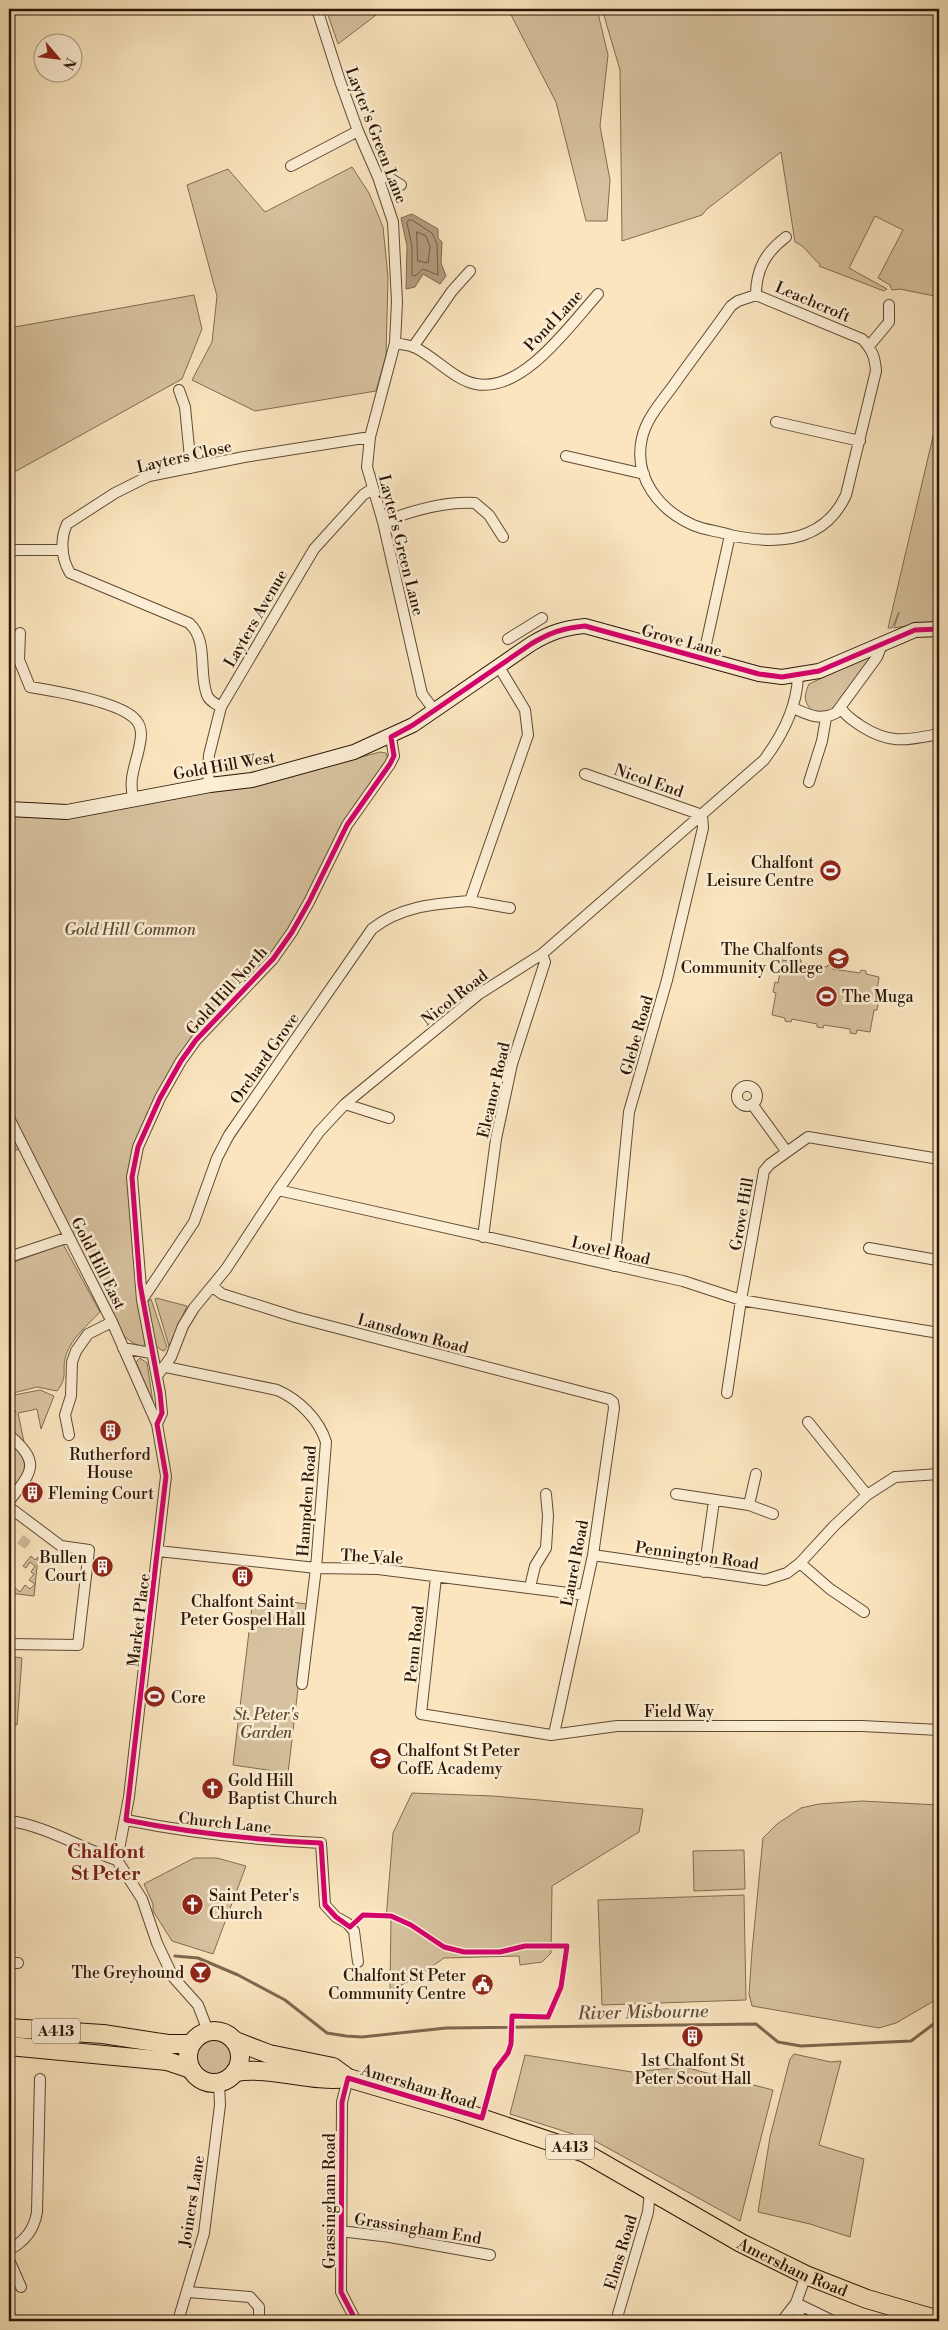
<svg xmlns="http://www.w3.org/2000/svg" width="948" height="2330" font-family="'Libre Bodoni',serif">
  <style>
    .green { fill: #d7c29f; stroke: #826c52 }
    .water { fill: #b49e7f; stroke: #7e674e }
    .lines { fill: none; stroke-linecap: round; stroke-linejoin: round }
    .shore { stroke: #705a42; stroke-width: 1 }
    .stream { stroke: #7e674e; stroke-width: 3 }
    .street-tunnel { stroke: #d1bb99; stroke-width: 10; stroke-dasharray: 10 5; stroke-linecap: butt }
    .street-casing { stroke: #604933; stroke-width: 12 }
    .secondary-casing { stroke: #2c1505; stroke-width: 16 }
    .highway-casing { stroke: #2c1505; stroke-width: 20 }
    .street { stroke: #fceed5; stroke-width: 10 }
    .secondary { stroke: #fceed5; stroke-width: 14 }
    .highway { stroke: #fae5be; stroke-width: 18 }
    .cycleway-casing { stroke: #fceed5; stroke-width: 8 }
    .cycleway { stroke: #d6006c; stroke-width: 5 }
    .labels { text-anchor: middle; stroke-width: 5; stroke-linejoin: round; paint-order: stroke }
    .shield { fill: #fceed5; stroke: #6a5643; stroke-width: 1 }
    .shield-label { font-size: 15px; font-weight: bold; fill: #2c1505 }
    .street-label { font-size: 16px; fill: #2c1505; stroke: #fceed5 }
    .poi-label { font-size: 16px; fill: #2c1505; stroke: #fceed5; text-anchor: start }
    .park-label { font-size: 16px; font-style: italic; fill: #5f4933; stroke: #fceed5 }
    .water-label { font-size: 18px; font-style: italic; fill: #624c36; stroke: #fceed5 }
    .quarter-label { font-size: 19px; font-weight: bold; fill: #7a1f14; stroke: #fceed5 }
  </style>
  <rect width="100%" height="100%" fill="#fae5be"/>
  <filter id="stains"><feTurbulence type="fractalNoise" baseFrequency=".004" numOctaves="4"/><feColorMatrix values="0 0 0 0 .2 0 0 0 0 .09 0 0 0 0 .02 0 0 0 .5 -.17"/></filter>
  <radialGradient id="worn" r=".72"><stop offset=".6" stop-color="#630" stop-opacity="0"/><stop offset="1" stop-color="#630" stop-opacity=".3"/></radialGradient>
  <!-- green -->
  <path class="green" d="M326,9h58l-46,35z
    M508,9h89l11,46 -8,71 10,54 -3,41h-21l-30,-119z
    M602,9h337v288l-39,-8 -8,1 -2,-5 -12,-7 25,-48 -28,-14 -26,52 38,21 -3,2 -65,-25 1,-2c-10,-7 -13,-17 -25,-22l-14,-90 -74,57 -5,6 -80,26 -2,-171z
    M352,167l17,26 14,34 5,50 -2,78 -10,36 -121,20 -63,-31 20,-38 5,-46 -30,-111 41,-16 37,43z
    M194,295l8,34 -20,50 -173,96v-147z
    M939,411v210l-45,7 5,-16 -7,16h-4z
    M869,656l2,1 -39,54 -17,2c-11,-9 -12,-16 -6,-29z
    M380,752l6,1 2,6 -93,161 -22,34 -67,71 -74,129 7,151 6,39 -3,3 -9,-4 -9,-7 -98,-190 -17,7v-340l273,-35z
    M796,959l5,1v3l26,4 1,-2 5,1v3l27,4 1,-3 5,1v3l13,3 -3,21 3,1 -2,11h-3l-4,22 -13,-2 -1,4 -6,-1v-4l-26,-4 -1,3 -6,-1v-3l-25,-5 -1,3 -6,-1v-3l-13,-3 4,-22 -3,-1 2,-10 3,1 4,-23 13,2z
    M63,1244l37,68c-12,13 -28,25 -34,43 -5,16 3,21 -9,36l-20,-4 -28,7v-130z
    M156,1298l31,8 -18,40 -14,-47z
    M151,1299l16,48 -3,4c-16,-4 -14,-34 -17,-48z
    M140,1358l7,5 6,39 -17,-40z
    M40,1390l14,6 -13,33 -4,-20 -19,4 6,29 -15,-13v-9l7,-9 -7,-6v-9z
    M9,1442c24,22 17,29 0,52z
    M31,1556l4,4 3,-3 -4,39 -25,-3v-10l11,9 5,-7 5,4 5,-5 -6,-4 5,-6 -3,-2 4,-6 -5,-4 -4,6 -3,-2z
    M253,1598l55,6 -20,169 -55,-8z
    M9,1656l13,2 -5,67 -8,-1z
    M412,1793l81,3 150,13 -4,23 -87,54 -1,67 -9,9 -22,3 -1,-9 -75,2 -27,19 -27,14 1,-72h-5l7,-86z
    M862,1801l77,4v193l-43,25 -17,5 -127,-22 -3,-12 3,-43 11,-113 14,-14 24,-16 18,-4z
    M744,1850l1,39 -51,2 -1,-40z
    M194,1858h23l29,8 -33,88 -41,-13 -19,-30v-7l-9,-20z
    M744,1895l2,105 -144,5 -4,-105z
    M195 2055a19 19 0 1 1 38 0a19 19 0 1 1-38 0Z
    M794,2054l37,8 10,-1 -22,84 45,14 -14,78 -40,-13 -52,-12 12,-75 20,-78z
    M525,2055l107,17 52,-5 89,23 -33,131 -145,-80 -85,-27z"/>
  <!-- water -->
  <path class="water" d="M412,214l26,15v9l4,4 -1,21 5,13 -6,8 -17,-10 -8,13 -9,2 1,-43 -6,-28z"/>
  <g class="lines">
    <!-- shore -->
    <path class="shore" d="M409,220h3l20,13 5,11 1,31 -15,-6 -8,7 -3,-1v-29l-5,-23z
      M417,232l9,4 4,11 -2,16 -10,-2z"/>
    <!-- stream -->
    <path class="stream" d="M175,1956l23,2 40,17 47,25 42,33 19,3 16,1 84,-9 310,-4 22,18 23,4 110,-5 28,-21"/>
    <!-- street-tunnel -->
    <path class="street-tunnel" d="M21,1546l8,-10"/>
    <defs>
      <path id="street" d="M317,9l23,72 18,50 20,46 15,45 4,80 -2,41 -25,94 -3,30 16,55 39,172 12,16
        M291,166l67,-35
        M378,177h10l13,8
        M756,295c0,-26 10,-43 30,-58
        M395,343c6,1 13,2 19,4 20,9 40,33 62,37 47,9 94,-59 122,-90
        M869,346l20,-24v-17
        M413,347l39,-56 18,-20
        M179,390l6,17 6,61
        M776,422l84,19
        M566,456l78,18
        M383,522c28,-11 62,-21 92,-19l14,12 14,22
        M9,550h54
        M20,633l-1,27 11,27c25,4 86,14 104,31 7,6 8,16 6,25 -3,20 -13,36 -6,57
        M508,639l34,-21
        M703,658l27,-123c-12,-4 -26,-5 -37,-10 -34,-15 -60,-48 -51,-87 4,-19 20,-37 31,-52 19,-27 39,-53 58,-80l7,-5 18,-6 106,44c10,10 13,18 14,32l-30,124c-22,48 -71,50 -116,40
        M221,707c-5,-3 -12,-6 -14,-12 -9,-23 2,-54 -18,-72l-119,-50c-9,-15 -10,-34 -3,-49l48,-31 34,-17 95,-19 126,-20
        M793,708c16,7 27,13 43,5l41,-56 6,-15
        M841,708c5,9 12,12 20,18 30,19 46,14 78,8
        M585,774l117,41 1,13 -36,152 -38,132 -15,154
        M809,782l13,-41 4,-23
        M210,785l-2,-10 1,-20 12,-48 93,-158 49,-54 9,-6
        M470,901l40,7
        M737 1096a10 10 0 1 1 20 0a10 10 0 1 1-20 0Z
        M345,1104l44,14
        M752,1104l35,48
        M9,1118l103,204 45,102 9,52 -37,321 -12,63
        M278,1190l405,91 58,19 198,33
        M483,1237l13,-98 16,-75 33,-102 -3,-8
        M869,1248l68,12 2,2
        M9,1257l60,-20
        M213,1287l9,7 73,23 314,82 4,3 1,6 -21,147 -39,179
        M142,1300l52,-78 23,-64 12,-23 143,-206c29,-23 62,-25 98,-28l58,-166 -3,-25 -26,-43
        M123,1348l28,5
        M166,1367l111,23c21,9 42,29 49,52l-10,126 -14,116
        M157,1376l14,-19 12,-31 11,-18 32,-39 52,-79 41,-58 26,-28 134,-110 63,-40 222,-194c18,-24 33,-53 34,-84
        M727,1393l14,-93 23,-129 6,-7 38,-27 131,22
        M808,1422l59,73
        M157,1424l5,-11 -2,-20 -18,-93 -10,-123 6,-30 22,-49 21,-37 15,-21 77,-81 19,-27 17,-30 38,-77 43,-61 4,-8 -3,-19
        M9,1435c33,28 23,37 0,66
        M69,1435l-4,-20 6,-19 1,-34 4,-11 12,-17 24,-12
        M676,1494l73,11 24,9
        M749,1505l7,-31
        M9,1507l52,39 28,4 -11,95 -69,-1
        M158,1551l158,17 62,1 206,26
        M593,1555l172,25 22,-7 13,-10 34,-37 33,-31 28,-18 44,-3
        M800,1563l30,26 34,23
        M704,1572l10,-71
        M436,1577l-15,137 130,21 66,-9h245l77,4
        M530,1587l5,-21 11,-18 2,-32 -2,-22
        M126,1820c65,13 129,20 195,23l4,62 11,12 11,6 7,8 4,31
        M9,1821c38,5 71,27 108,39l25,39 15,44 16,34 25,28 10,26
        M9,1963h9
        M348,2078l-6,24 -1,190 15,29
        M340,2231l50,6 100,18
        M9,2250c16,-9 25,-20 28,-38l3,-133
        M9,2260l12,27
        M188,2292l62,5 9,10v14
        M796,2303l37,18
        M178,2321l26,-88 16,-128 -1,-23
        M616,2321l32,-109 2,-21
        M782,2321l14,-18
        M801,2321l-5,-18 10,-28"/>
      <path id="secondary" d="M9,809l58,3 143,-27 42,-5 102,-28 59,-27 118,-81c18,-11 32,-16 54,-18l174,48 23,3 37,-6 96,-41 24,-1"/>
      <g id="highway">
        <path d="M9,2028l94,6 65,10h23"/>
        <circle cx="214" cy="2057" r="26"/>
        <path id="s1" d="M235,2041l34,13 64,13 15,11 109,32 128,43 156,90 65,32 61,24 72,21"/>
        <path d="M9,2046l158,15 24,8"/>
        <path d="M235,2072c38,-6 75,11 113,6"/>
      </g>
    </defs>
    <!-- street casing -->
    <use href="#street" class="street-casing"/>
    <!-- secondary casing -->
    <use href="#secondary" class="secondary-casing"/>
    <!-- highway casing -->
    <use href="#highway" class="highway-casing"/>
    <!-- street -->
    <use href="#street" class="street"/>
    <!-- secondary -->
    <use href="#secondary" class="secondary"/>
    <!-- highway -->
    <use href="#highway" class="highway"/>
    <defs>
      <path id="cycleway" d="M356,2321l-15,-29 1,-190 6,-24 134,40 13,-48 13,-17 3,-9 1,-28 36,1 13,-30 6,-41h-42l-25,6h-36l-20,-5 -33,-22 -20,-9 -28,-1 -13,12 -14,-10 -11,-12 -4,-62c-66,-3 -130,-10 -195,-23l40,-344 -9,-52 5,-11 -2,-20 -20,-109 -8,-107 6,-30 22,-49 21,-37 15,-21 77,-81 19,-27 17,-30 38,-77 43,-61 4,-8 -3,-19 22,-12 118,-81c18,-11 32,-16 54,-18l174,48 23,3 37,-6 96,-41 24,-1"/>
    </defs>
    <!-- cycleway casing -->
    <use href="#cycleway" class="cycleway-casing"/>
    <!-- cycleway -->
    <use href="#cycleway" class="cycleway"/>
  </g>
  <!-- icons -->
  <defs>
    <symbol id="stadium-disc" viewBox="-11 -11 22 22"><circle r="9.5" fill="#8f2418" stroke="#fceed5"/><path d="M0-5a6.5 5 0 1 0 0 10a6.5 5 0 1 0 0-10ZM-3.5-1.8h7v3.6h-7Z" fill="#fff"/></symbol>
    <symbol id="school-disc" viewBox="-11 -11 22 22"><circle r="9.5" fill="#8f2418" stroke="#fceed5"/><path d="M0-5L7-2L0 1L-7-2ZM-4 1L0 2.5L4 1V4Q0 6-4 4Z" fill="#fff"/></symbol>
    <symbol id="building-disc" viewBox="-11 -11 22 22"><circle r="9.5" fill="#8f2418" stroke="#fceed5"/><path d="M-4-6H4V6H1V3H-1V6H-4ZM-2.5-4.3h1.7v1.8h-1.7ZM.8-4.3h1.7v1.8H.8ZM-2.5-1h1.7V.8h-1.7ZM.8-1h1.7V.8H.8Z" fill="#fff"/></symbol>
    <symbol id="church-disc" viewBox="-11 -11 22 22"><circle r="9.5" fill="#8f2418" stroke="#fceed5"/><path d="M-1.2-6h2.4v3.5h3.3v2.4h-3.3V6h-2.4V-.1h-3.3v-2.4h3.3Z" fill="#fff"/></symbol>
    <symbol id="bar-disc" viewBox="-11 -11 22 22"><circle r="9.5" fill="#8f2418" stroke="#fceed5"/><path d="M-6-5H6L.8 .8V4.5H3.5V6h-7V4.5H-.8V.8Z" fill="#fff"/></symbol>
    <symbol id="civic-disc" viewBox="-11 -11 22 22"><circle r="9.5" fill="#8f2418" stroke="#fceed5"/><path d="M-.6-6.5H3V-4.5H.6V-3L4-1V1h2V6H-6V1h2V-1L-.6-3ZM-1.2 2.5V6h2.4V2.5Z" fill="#fff"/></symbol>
  </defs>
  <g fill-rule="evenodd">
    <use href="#stadium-disc" x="818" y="858" width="25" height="25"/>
    <use href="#school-disc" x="826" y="946" width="25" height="25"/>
    <use href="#stadium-disc" x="814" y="984" width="25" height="25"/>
    <use href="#building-disc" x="98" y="1418" width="25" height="25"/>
    <use href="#building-disc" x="20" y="1480" width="25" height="25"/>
    <use href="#building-disc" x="90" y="1554" width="25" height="25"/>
    <use href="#building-disc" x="230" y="1564" width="25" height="25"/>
    <use href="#stadium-disc" x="142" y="1684" width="25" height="25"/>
    <use href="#school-disc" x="368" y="1746" width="25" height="25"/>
    <use href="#church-disc" x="200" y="1776" width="25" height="25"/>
    <use href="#church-disc" x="180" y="1892" width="25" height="25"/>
    <use href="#bar-disc" x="188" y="1960" width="25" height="25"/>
    <use href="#civic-disc" x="470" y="1972" width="25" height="25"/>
    <use href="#building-disc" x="680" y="2024" width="25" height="25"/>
  </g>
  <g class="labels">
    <!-- shield labels -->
    <g class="shield">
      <rect x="32" y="2018.5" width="48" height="25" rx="4"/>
      <rect x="546" y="2134.5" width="48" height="25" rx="4"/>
    </g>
    <g class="shield-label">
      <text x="56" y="2036">A413</text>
      <text x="570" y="2152">A413</text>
    </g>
    <!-- street labels -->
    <g class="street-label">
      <text transform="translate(377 135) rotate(69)" y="6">Layter's Green Lane</text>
      <text transform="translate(813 301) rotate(23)" y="6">Leachcroft</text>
      <text transform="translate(553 320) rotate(-47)" y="6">Pond Lane</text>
      <text transform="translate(184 456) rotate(-13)" y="6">Layters Close</text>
      <text transform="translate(402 545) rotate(76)" y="6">Layter's Green Lane</text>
      <text transform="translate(255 618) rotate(-60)" y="6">Layters Avenue</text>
      <text transform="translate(682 640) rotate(15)" y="6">Grove Lane</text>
      <text transform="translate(224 765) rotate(-10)" y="6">Gold Hill West</text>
      <text transform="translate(649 780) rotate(19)" y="6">Nicol End</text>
      <text transform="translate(226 990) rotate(-48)" y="6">Gold Hill North</text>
      <text transform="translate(454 997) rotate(-38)" y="6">Nicol Road</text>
      <text transform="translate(636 1035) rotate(-74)" y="6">Glebe Road</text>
      <text transform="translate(264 1058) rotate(-55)" y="6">Orchard Grove</text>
      <text transform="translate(493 1090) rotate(-77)" y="6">Eleanor Road</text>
      <text transform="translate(741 1214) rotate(-80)" y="6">Grove Hill</text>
      <text transform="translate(611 1250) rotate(13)" y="6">Lovel Road</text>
      <text transform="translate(99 1263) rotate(63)" y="6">Gold Hill East</text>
      <text transform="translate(413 1333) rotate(15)" y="6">Lansdown Road</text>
      <text transform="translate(306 1501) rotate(-86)" y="6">Hampden Road</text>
      <text transform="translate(697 1555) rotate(8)" y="6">Pennington Road</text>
      <text transform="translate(372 1556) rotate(3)" y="6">The Vale</text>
      <text transform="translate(574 1563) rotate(-79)" y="6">Laurel Road</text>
      <text transform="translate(138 1620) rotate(-83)" y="6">Market Place</text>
      <text transform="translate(414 1644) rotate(-84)" y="6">Penn Road</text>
      <text x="679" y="1717">Field Way</text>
      <text transform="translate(225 1822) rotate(6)" y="6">Church Lane</text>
      <text transform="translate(419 2086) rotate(17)" y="6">Amersham Road</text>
      <text transform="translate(191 2201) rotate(-81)" y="6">Joiners Lane</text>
      <text transform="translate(329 2201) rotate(-90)" y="6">Grassingham Road</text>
      <text transform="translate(418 2228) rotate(9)" y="6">Grassingham End</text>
      <text transform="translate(620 2252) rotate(-73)" y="6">Elms Road</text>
      <text dy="6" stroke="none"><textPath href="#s1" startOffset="606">Amersham Road</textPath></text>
    </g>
    <!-- poi labels -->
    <g class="poi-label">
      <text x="814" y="868" text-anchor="end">Chalfont<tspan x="814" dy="18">Leisure Centre</tspan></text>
      <text x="823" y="955" text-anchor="end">The Chalfonts<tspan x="823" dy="18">Community College</tspan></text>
      <text x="842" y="1002">The Muga</text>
      <text x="110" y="1460" text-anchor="middle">Rutherford<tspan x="110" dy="18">House</tspan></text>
      <text x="48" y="1499">Fleming Court</text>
      <text x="87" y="1563" text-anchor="end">Bullen<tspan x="87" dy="18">Court</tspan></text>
      <text x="243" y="1607" text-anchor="middle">Chalfont Saint<tspan x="243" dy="18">Peter Gospel Hall</tspan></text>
      <text x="171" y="1703">Core</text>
      <text x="397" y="1756">Chalfont St Peter<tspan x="397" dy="18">CofE Academy</tspan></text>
      <text x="228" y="1786">Gold Hill<tspan x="228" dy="18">Baptist Church</tspan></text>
      <text x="209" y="1901">Saint Peter's<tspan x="209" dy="18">Church</tspan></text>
      <text x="184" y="1978" text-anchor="end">The Greyhound</text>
      <text x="466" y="1981" text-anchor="end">Chalfont St Peter<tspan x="466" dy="18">Community Centre</tspan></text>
      <text x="693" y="2066" text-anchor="middle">1st Chalfont St<tspan x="693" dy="18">Peter Scout Hall</tspan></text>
    </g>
    <!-- park labels -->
    <g class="park-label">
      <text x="130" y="935">Gold Hill Common</text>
      <text x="266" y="1720">St. Peter's<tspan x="266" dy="18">Garden</tspan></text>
    </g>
    <!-- water labels -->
    <g class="water-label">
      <text transform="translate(643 2012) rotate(-1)" y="6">River Misbourne</text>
    </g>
    <!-- quarter labels -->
    <g class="quarter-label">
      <text x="106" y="1858">Chalfont<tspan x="106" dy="22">St Peter</tspan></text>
    </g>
  </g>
  <!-- margin -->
  <rect width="948" height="2330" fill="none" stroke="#fae5be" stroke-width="30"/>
  <rect x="10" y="10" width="928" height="2310" fill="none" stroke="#2c1505" stroke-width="2.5"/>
  <rect x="15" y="15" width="918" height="2300" fill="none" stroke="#2c1505"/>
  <!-- north arrow -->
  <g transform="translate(58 58) rotate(118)"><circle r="24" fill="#fceed5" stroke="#a99782"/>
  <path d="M0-4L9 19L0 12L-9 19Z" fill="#8f2418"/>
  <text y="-8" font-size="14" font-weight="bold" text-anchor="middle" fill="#2c1505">N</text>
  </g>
  <rect width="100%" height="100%" filter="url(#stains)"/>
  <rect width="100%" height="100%" fill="url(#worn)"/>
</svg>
